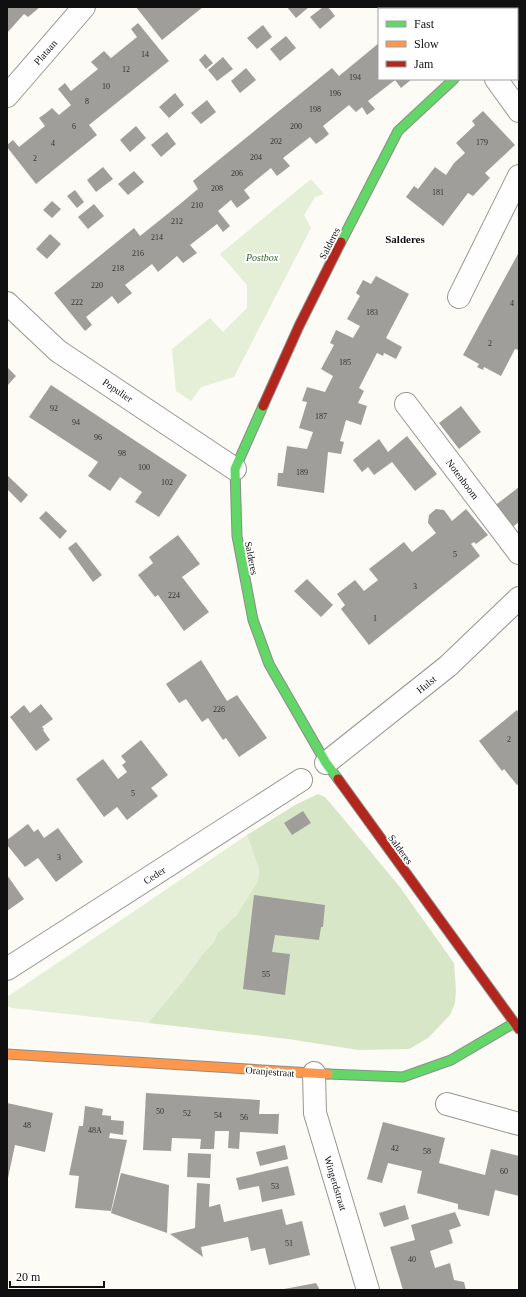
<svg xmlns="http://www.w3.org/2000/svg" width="526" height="1297" font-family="'Times New Roman',serif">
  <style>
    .green { fill: #e5efd8 }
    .forest { fill: #d7e6c7 }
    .building { fill: #a09e9b }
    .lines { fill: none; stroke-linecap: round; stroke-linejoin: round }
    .street-casing { stroke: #969694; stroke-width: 24 }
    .fast-casing { stroke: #8d8c8a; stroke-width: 11 }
    .slow-casing { stroke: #8d8c8a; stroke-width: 11 }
    .jam-casing { stroke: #8d8c8a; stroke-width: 11 }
    .street { stroke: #fffefe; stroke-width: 22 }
    .fast { stroke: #63d668; stroke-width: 9 }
    .slow { stroke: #ff974d; stroke-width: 9 }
    .jam { stroke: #b3261e; stroke-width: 9 }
    .labels { text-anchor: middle; stroke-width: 4; stroke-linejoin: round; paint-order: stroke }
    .number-label { font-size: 8px; fill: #343433 }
    .street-label { font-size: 10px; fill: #101010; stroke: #fff }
    .park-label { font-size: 10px; font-style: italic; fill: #326127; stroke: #fff }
    .neighbourhood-label { font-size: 11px; font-weight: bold; fill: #101010; stroke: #fff }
  </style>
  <rect width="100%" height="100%" fill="#fcfbf6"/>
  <!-- green -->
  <path class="green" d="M311,179l13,15 -9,3 -11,18 7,13 -77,149 -33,10 -10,14 -15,-10 -4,-42 38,-31 13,14 24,-24v-23l-27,-31z
    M247,835l11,31 1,9 -3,9 -20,32 -18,16 -4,10 -12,13 -19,26 -35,42 -136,-15 -5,-2v-9z"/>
  <!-- forest -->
  <path class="forest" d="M318,794l7,3 12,14 62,75 55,77 2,27 -1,13 -5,12 -22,23 -19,11 -50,1 -71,-11 -140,-16 35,-42 19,-26 12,-13 4,-10 18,-16 20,-32 3,-9 -1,-9 -11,-31 48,-30z"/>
  <!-- building -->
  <path class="building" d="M7,7h33l-12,10 -4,-3 -17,19z
    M136,7h67l-41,33z
    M287,7h22l-13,11z
    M323,7h5l7,9 -15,13 -10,-12z
    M408,7h62l-2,2h-62z
    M138,23l31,38 -80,64 8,10 -61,49 -29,-37v-2l6,-5 6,7 26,-21 -6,-8 7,-5 6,-5 7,7 12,-10 -13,-16 7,-6 6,8 27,-22 -7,-7 13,-11 7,7 26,-21 -6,-8z
    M263,25l9,12 -15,12 -10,-11z
    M286,36l10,12 -16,13 -10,-12z
    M379,43v36h33l-11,9 -6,-8 -27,21 7,8 -8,6 -5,-8 -6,5 -7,-7 -26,21 6,8 -6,5 -7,5 -6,-7 -27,21 7,8 -13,10 -6,-8 -27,22 6,8 -13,10 -6,-8 -13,11 12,15 -7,6 -6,-8 -27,21 7,8 -14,10 -6,-7 -19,16 -6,-8 -27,21 7,8 -14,11 -6,-8 -26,21 6,8 -7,6 -31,-38 80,-65 6,8 40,-32 18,-15 -5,-8 1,-1 138,-112 7,8z
    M205,54l8,9 -7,6 -7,-9z
    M223,57l10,12 -16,12 -9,-11z
    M246,68l10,12 -16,13 -9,-12z
    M175,93l9,12 -15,13 -10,-11z
    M207,100l9,12 -15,12 -10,-11z
    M483,111l32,34 -30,28 5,5 -17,18 -5,-3 -25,33 -37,-29 8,-11 4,3 17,-22 11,8 8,-12 11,-10 -9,-10 19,-18 -3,-4z
    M136,126l10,12 -16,14 -10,-12z
    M167,132l9,12 -15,13 -10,-12z
    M103,167l10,12 -17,13 -9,-12z
    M134,171l10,11 -16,13 -10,-11z
    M75,190l9,12 -7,6 -10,-12z
    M52,201l9,8 -9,9 -9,-8z
    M94,204l10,12 -16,13 -10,-12z
    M50,234l11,10 -14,15 -11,-10z
    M519,252v98l-4,-1 -14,27 -17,-9 -1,3 -6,-3 2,-3 -16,-9z
    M376,276l33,18 -23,44 16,9 -6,12 -12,-6 -1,3 -6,-3 -18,35 5,3 -6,12 9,3 -6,19 -15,-5 -6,21 4,1 -3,12 -13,-2 -4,41 -47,-7 1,-13h5l4,-27 20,3 6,-17 -14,-4 8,-26 -5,-1 5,-14 18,5 8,-16 -12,-7 13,-24 -4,-2 6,-13 17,8 7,-12 -13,-7 13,-23 -4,-3 7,-13 8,4z
    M7,367l9,9 -9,10z
    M51,385l136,90 -28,42 -24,-15 7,-10 -22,-15 -10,14 -22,-15 10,-14 -69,-45z
    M461,406l20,26 -22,17 -20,-26z
    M407,436l30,38 -22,17 -23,-29 -18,13 -6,-8 -6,5 -9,-12 26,-21 9,13z
    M7,475l21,20 -7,8 -14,-14z
    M519,487v35l-9,7 -17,-22z
    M436,509l8,1 8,11 14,-12 22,26 -12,9 -2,-2 -3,2 9,12 -111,89 -28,-36 4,-4 -8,-11 18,-14 9,11 14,-11 -9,-11 35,-27 8,10 24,-19 -8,-10 1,-8z
    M46,511l21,20 -7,8 -21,-21z
    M178,535l22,29 -18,13 27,35 -25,19 -26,-36 -3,2 -17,-22 15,-12 -4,-6z
    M76,542l26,33 -9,7 -25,-34z
    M307,579l26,26 -12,12 -27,-26z
    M201,660l26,41 10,-6 30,43 -28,19 -13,-19 -3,2 -15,-22 -6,4 -16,-23 -7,4 -13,-19z
    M41,704l12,15 -11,8 2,2 -1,1 7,10 -14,11 -26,-34 14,-12 6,8z
    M517,710l2,3v71l-2,1 -13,-16 -2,2 -23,-30z
    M141,740l27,35 -17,13 7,8 -31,24 -10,-13 -13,10 -28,-38 27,-20 15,20 9,-7 -5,-7 4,-3 -5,-6z
    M303,811l8,12 -19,12 -8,-12z
    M28,824l6,8 4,-3 6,9 14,-10 25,34 -27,20 -18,-24 -13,9 -18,-22v-5z
    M7,875l17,24 -17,12z
    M254,895l71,10 -2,22h-2l-2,13 -44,-5 -3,17 18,2 -5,41 -42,-6z
    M146,1093l114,7 -1,14h20l-1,20 -38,-2 -1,17 -11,-1 1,-17h-14l-1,18h-14l1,-10 -29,-1 -1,13 -28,-1z
    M7,1103l46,10 -8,39 -30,-7 -7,33z
    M85,1106l18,3 -1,6 9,1v4l13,1 -1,14 -13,-2 -1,5 18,2 -16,71 -36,-3 4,-32 -10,-1 10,-49h4z
    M383,1122l62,16 -6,25 46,12 6,-26 28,7v40l-24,-6 -6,26 -31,-7v-5l-41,-11 5,-22 -34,-8 -6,20 -15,-4z
    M285,1145l3,14 -28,7 -4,-14z
    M188,1153l23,1 -1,24 -23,-1z
    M288,1166l7,29 -33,7 -3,-16 -20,4 -3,-12z
    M121,1173l48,12 -2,48 -56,-20z
    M197,1183l13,1 -1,23 11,-3 4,18 58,-13 4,16 16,-4 8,34 -41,10 -4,-17 -14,3 -3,-14 -47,10 2,10 -33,-23 25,-6z
    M405,1205l4,14 -25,8 -5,-14z
    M455,1212l6,14 -12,4 4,13 -23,8 5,17 15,-5 4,17 10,2 2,8h-63l-13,-43 25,-7 -4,-15z
    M316,1283l4,7h-35l-1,-1z"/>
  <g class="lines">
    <defs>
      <path id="street" d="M496,79l23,32
        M7,96l77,-89
        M459,297l60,-121
        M7,303l51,48 177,118
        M406,404l113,149
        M326,763l122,-97 71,-68
        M7,969l294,-189
        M314,1073l1,40 53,177
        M447,1104l72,20"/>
      <path id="fast" d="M517,19l2,-2
        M341,242l57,-111 56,-52
        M263,406l-28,63 2,67 16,84 16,44 57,99 12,16
        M328,1074l75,3 48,-17 63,-37"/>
      <path id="slow" d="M7,1054l321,20"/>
      <path id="jam" d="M263,406l36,-80 42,-84
        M338,779l181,250"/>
    </defs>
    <!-- street casing -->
    <use href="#street" class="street-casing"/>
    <!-- fast casing -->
    <use href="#fast" class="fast-casing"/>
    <!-- slow casing -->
    <use href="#slow" class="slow-casing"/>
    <!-- jam casing -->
    <use href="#jam" class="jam-casing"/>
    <!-- street -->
    <use href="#street" class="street"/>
    <!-- fast -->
    <use href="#fast" class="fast"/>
    <!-- slow -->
    <use href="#slow" class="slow"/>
    <!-- jam -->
    <use href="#jam" class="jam"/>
  </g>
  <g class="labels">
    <!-- number labels -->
    <g class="number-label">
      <text x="145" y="57">14</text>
      <text x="126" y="72">12</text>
      <text x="355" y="80">194</text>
      <text x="106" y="89">10</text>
      <text x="335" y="96">196</text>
      <text x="87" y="104">8</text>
      <text x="315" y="112">198</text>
      <text x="74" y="129">6</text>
      <text x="296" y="129">200</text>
      <text x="276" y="144">202</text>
      <text x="482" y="145">179</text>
      <text x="53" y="146">4</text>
      <text x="256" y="160">204</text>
      <text x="35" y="161">2</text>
      <text x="237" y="176">206</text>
      <text x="217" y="191">208</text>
      <text x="438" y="195">181</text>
      <text x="197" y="208">210</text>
      <text x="177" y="224">212</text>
      <text x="157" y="240">214</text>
      <text x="138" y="256">216</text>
      <text x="118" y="271">218</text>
      <text x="97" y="288">220</text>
      <text x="77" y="305">222</text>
      <text x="512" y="306">4</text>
      <text x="372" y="315">183</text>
      <text x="490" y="346">2</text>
      <text x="345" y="365">185</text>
      <text x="54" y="411">92</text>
      <text x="321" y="419">187</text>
      <text x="76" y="425">94</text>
      <text x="98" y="440">96</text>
      <text x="122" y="456">98</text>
      <text x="144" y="470">100</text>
      <text x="302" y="475">189</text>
      <text x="167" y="485">102</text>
      <text x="455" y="557">5</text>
      <text x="415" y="589">3</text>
      <text x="174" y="598">224</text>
      <text x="375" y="621">1</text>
      <text x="219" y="712">226</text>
      <text x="509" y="742">2</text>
      <text x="133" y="796">5</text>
      <text x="59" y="860">3</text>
      <text x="266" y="977">55</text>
      <text x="160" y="1114">50</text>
      <text x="187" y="1116">52</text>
      <text x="218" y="1118">54</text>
      <text x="244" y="1120">56</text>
      <text x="27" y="1128">48</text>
      <text x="95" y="1133">48A</text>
      <text x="395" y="1151">42</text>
      <text x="427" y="1154">58</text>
      <text x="504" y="1174">60</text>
      <text x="275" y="1189">53</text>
      <text x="289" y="1246">51</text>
      <text x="412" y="1262">40</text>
    </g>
    <!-- street labels -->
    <g class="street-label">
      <text transform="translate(45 52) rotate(-49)" y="4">Plataan</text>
      <text transform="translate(329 243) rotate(-63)" y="4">Salderes</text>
      <text transform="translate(118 390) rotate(34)" y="4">Populier</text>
      <text transform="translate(463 479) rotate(53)" y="4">Notenboom</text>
      <text transform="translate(252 558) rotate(79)" y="4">Salderes</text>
      <text transform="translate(426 684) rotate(-39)" y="4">Hulst</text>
      <text transform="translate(401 849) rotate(54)" y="4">Salderes</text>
      <text transform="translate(154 875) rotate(-33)" y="4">Ceder</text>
      <text transform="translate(270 1071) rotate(4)" y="4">Oranjestraat</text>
      <text transform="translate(336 1183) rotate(73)" y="4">Wingerdstraat</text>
    </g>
    <!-- park labels -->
    <g class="park-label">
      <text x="262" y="261">Postbox</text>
    </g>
    <!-- neighbourhood labels -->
    <g class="neighbourhood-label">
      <text x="405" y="243">Salderes</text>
    </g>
  </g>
  <!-- border -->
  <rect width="526" height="1297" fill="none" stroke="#101010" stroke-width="16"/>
  <!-- legend -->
  <rect x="378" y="8" width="140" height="72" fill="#ffffff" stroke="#9f9f9f"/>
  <rect x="386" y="21" width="20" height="6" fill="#63d668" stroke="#9f9f9f"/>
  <text x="414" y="28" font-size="12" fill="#101010">Fast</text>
  <rect x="386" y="41" width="20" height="6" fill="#ff974d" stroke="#9f9f9f"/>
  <text x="414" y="48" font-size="12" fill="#101010">Slow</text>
  <rect x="386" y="61" width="20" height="6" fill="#b3261e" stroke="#9f9f9f"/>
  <text x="414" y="68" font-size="12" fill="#101010">Jam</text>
  <!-- scale -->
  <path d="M10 1281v6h94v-6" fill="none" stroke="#101010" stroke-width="2"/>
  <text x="16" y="1281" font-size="12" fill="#101010" stroke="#ffffff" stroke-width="3" paint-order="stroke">20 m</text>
</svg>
